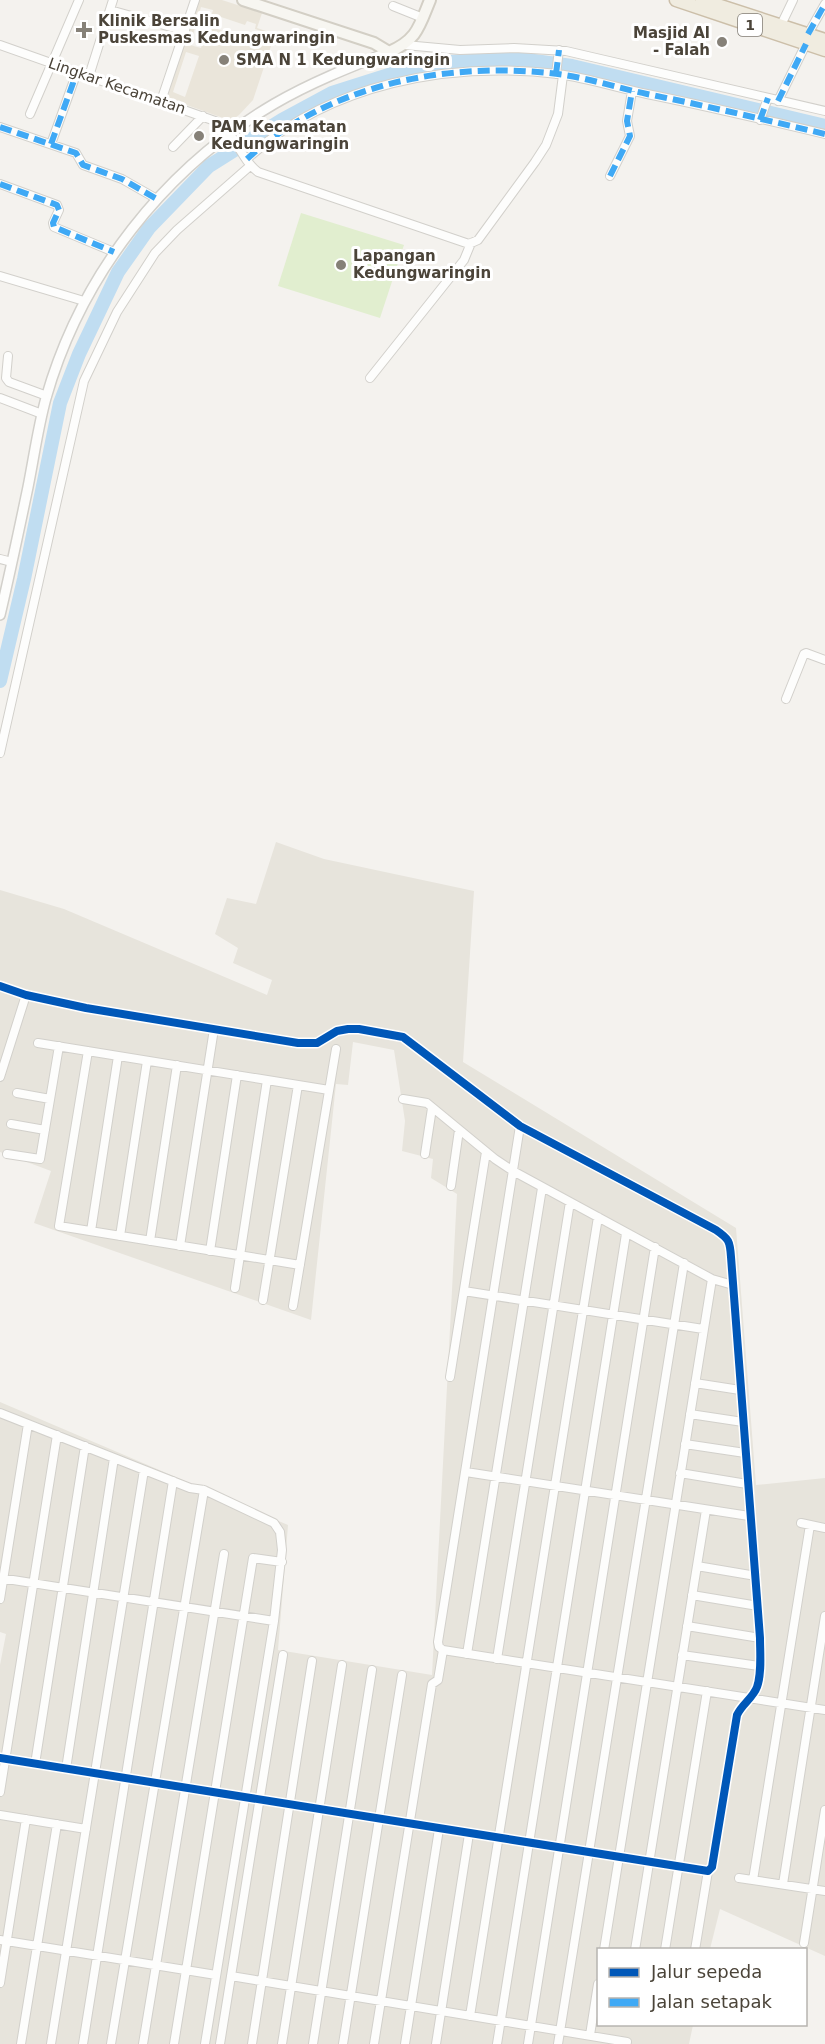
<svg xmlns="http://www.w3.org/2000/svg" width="825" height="2044" font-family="'DejaVu Sans',sans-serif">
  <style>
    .residential { fill: #e7e4dc }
    .education { fill: #eae5da; fill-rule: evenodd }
    .green { fill: #e1eecf }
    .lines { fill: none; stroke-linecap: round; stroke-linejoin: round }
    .river { stroke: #c0ddf1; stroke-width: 14 }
    .minor-casing { stroke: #d2d0cb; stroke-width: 10 }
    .tertiary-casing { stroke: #d2d0cb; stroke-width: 12 }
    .secondary-casing { stroke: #d3cfc5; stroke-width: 14 }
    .trunk-casing { stroke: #ccbfa9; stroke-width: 15 }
    .minor { stroke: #fdfdfc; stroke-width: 8 }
    .tertiary { stroke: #fdfdfc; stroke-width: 9 }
    .secondary { stroke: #f7f6f1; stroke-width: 10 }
    .trunk { stroke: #f0ece0; stroke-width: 12 }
    .quiet { stroke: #3fa9f5; stroke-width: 6; stroke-dasharray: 12 6; stroke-linecap: butt }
    .cycleway-casing { stroke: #fff; stroke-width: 11 }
    .cycleway { stroke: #0057b8; stroke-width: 8 }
    .poi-dot { fill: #868178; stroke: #fff; stroke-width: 2 }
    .labels { text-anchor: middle; stroke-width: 6; stroke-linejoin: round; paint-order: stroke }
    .shield { fill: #fff; stroke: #817c74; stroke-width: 1.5 }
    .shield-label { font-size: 14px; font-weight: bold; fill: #4b4439 }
    .poi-label { font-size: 15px; font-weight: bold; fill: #4b4439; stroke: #fff; text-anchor: start }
    .street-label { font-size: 15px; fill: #4b4439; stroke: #fff }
  </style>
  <rect width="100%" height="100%" fill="#f4f2ee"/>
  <!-- residential -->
  <path class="residential" d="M276,842l48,17 150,32 -11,171 273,166 20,257 69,-7v478l-105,-47 -10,40 -112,1v74l95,1 -4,19h-689v-379l6,-31 -6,-2v-230l288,123 -10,125 154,25 25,-481 -26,-16 2,-19 -31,-8 3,-30 -11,-71 -41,-8 -5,43 -12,-1 -25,236 -277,-97 17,-52 -51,-19v-262l64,19 203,86 5,-15 -39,-17 5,-15 -23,-14 12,-36 29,6z"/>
  <!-- education -->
  <path class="education" d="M199,0h23l40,13 -5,15 18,6 -22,66 -14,15 -7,5 -6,-1 -59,-21zM201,7l12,3 -12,38 -11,-3zM218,16l27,9 2,-4 9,3 -1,5 15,5 -4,12 -52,-18zM186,52l13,4 -14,41 -12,-5z"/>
  <!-- green -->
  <path class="green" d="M301,213l103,32 -24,73 -102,-32z"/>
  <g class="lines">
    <!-- river -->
    <path class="river" d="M0,681l24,-102 36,-176 19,-49 39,-82 31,-44 60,-62 73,-46 50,-27 63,-20 53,-11 71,-3 53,7 253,60"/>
    <defs>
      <path id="minor" d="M393,6l30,12
        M110,10l75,21
        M781,25l12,-25
        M808,34l17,-30
        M0,45l215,76c20,10 25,38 43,51l211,72 9,-4 57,-78 11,-17 12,-31 5,-39
        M405,45l55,5 54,-2 52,3 259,60
        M556,74l3,-24
        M89,76l24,-76
        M161,101l34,-101
        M778,101l28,-57
        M30,114l49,-114
        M760,120l8,-22
        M0,127l76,26 7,12 39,14 35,20
        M51,144l26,-72
        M173,147l30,-31
        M247,159c82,-76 203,-98 311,-85 30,4 60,14 89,20 60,12 119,26 178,40
        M610,176l20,-40 -3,-15 5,-30
        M0,184l57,21 2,5 -6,13 1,4 60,25
        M0,276l84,25
        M8,356l-2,22 3,4 38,14
        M370,378l94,-118 7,-17
        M0,398l42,16
        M0,559l12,3
        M786,699l18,-45 2,-1 19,7
        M0,753l84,-372 33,-69 38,-59 22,-23 73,-64
        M0,986l26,9 60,13 212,35h19l20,-12 11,-2h11l44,8 117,89 196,104c13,9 14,11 15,27l29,381c0,15 2,35 -3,49 -4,11 -15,17 -20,28l-25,152 -4,4 -708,-113
        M38,1043l291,47
        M88,1051l-29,175 241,39
        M0,1077l26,-82
        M17,1093l33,6
        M403,1099l24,4 68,56 18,12 199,108 21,6
        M11,1124l34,6
        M7,1154l33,5 19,-113
        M425,1154l7,-46
        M451,1186l8,-56
        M91,1231l27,-175
        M120,1236l27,-175
        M150,1241l27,-176
        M180,1246l34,-217
        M210,1251l27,-176
        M235,1288l32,-208
        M464,1291l239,38
        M263,1300l35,-215
        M293,1306l43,-257
        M450,1377l36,-225
        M695,1383l45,7
        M0,1413l190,75 14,2 -93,554
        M690,1414l53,8
        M685,1444l60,9
        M466,1472l283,44
        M680,1473l67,11
        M204,1490l70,33 6,9 2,18 -8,71 -69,423
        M801,1523l24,5
        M697,1566l59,10
        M0,1578l274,43
        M692,1595l66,11
        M0,1599l28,-175
        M687,1626l73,12
        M443,1650l382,60
        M467,1654l75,-466
        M682,1655l77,11
        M497,1659l73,-457
        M35,1764l50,-318
        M66,1769l48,-311
        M0,1792l57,-357
        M0,1815l86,14
        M739,1878l86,13
        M753,1880l57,-355
        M783,1884l42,-268
        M0,1940l216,35
        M804,1943l21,-133
        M604,1950l108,-671
        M635,1950l71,-440
        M665,1950l42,-259
        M695,1950l13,-79
        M231,1976l396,66
        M0,1983l26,-164
        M470,2016l128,-799
        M590,2035l8,-51
        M21,2044l36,-220
        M51,2044l93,-574
        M83,2044l90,-563
        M143,2044l81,-490
        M174,2044l79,-486 29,4
        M220,2044l63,-389
        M252,2044l60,-383
        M282,2044l60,-379
        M313,2044l59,-374
        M343,2044l59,-369
        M374,2044l58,-360 6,-4 5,-30 -4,-3 -1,-5 82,-516
        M405,2044l34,-215
        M436,2044l33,-210
        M497,2044l129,-810
        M528,2044l127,-797
        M558,2044l126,-781"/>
      <path id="tertiary" d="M0,615c10,-42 19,-85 28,-128 6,-30 10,-60 18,-89 35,-123 118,-229 228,-294 36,-21 76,-37 115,-52"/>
      <path id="secondary" d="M243,0l131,43 15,9c28,-12 30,-25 41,-52"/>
      <path id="trunk" d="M676,0l149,50
        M702,0l123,40"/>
    </defs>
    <!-- minor casing -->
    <use href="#minor" class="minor-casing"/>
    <!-- tertiary casing -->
    <use href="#tertiary" class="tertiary-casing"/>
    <!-- secondary casing -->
    <use href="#secondary" class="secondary-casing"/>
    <!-- trunk casing -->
    <use href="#trunk" class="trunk-casing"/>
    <!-- minor -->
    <use href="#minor" class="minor"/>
    <!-- tertiary -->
    <use href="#tertiary" class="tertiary"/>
    <!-- secondary -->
    <use href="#secondary" class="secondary"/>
    <!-- trunk -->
    <use href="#trunk" class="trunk"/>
    <!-- quiet -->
    <path class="quiet" d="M808,34l17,-30
      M556,74l3,-24
      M778,101l28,-57
      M760,120l8,-22
      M0,127l76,26 7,12 39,14 35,20
      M51,144l26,-72
      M247,159c82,-76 203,-98 311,-85 30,4 60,14 89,20 60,12 119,26 178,40
      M610,176l20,-40 -3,-15 5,-30
      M0,184l57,21 2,5 -6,13 1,4 60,25"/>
    <defs>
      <path id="cycleway" d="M0,986l26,9 60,13 212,35h19l20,-12 11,-2h11l44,8 117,89 196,104c13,9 14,11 15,27l29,381c0,15 2,35 -3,49 -4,11 -15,17 -20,28l-25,152 -4,4 -708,-113"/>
    </defs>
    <!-- cycleway casing -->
    <use href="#cycleway" class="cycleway-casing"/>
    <!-- cycleway -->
    <use href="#cycleway" class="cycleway"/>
  </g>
  <!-- markers -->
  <g class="poi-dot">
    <path d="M81 21h6v6h6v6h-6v6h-6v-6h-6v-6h6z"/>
    <circle cx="722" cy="42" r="6"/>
    <circle cx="224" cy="60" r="6"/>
    <circle cx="199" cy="136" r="6"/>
    <circle cx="341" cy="265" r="6"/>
  </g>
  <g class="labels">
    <!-- shield labels -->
    <rect class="shield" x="738" y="14" width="24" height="22" rx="4.5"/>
    <g class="shield-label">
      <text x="750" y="30">1</text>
    </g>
    <!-- poi labels -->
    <g class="poi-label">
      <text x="98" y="26">Klinik Bersalin<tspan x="98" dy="17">Puskesmas Kedungwaringin</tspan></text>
      <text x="710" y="38" text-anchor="end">Masjid Al<tspan x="710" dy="17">- Falah</tspan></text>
      <text x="236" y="65">SMA N 1 Kedungwaringin</text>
      <text x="211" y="132">PAM Kecamatan<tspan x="211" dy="17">Kedungwaringin</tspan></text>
      <text x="353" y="261">Lapangan<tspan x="353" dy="17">Kedungwaringin</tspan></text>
    </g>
    <!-- street labels -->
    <g class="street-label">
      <text transform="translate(117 86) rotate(19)" y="5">Lingkar Kecamatan</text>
    </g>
  </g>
  <!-- legend -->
  <rect x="597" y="1948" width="210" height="78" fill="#ffffff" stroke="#b7b4b0" stroke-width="1.5"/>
  <rect x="609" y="1968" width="30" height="9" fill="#0057b8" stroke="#b7b4b0" stroke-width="1.5"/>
  <text x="651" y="1978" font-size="18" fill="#4b4439">Jalur sepeda</text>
  <rect x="609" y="1998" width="30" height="9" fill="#3fa9f5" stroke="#b7b4b0" stroke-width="1.5"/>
  <text x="651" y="2008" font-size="18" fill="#4b4439">Jalan setapak</text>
</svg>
